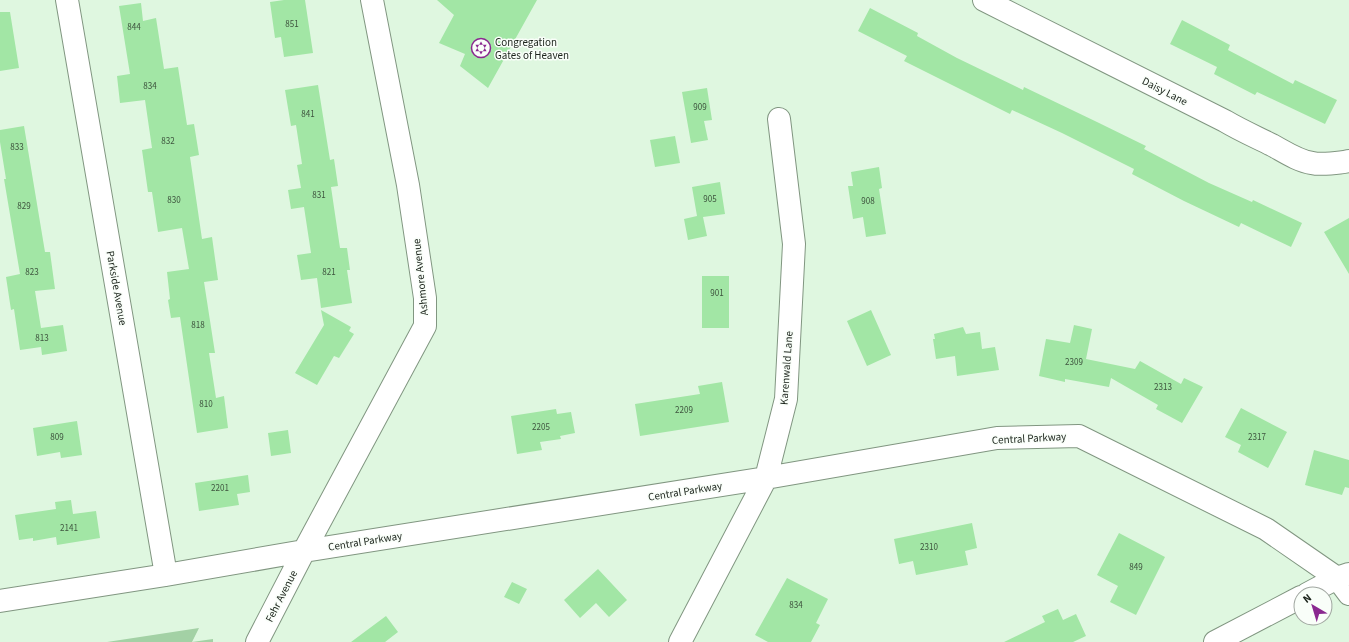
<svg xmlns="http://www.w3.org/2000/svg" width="1349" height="642" font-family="'Source Sans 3',sans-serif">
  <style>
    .green { fill: #a3d1a5 }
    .building { fill: #a2e6a5 }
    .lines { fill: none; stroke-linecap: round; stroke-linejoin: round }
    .minor-casing { stroke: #819681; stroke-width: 24 }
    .minor { stroke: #fff; stroke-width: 22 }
    .labels { text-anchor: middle; stroke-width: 3; stroke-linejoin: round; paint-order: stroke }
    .number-label { font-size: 9px; fill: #3e543e }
    .poi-label { font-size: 11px; fill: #1c241c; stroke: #f9fef9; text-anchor: start }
    .street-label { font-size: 11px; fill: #1c241c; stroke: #f9fef9 }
  </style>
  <rect width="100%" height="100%" fill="#dff7e0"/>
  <!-- green -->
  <path class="green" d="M199,628l-7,14 21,-3v3h-106z"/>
  <!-- building -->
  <path class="building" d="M284,0h21l8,53 -29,4 -3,-20 -6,1 -5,-36z
    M437,0h100l-49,88 -28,-22 5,-12 -26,-11 15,-28z
    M141,3l2,18 13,-3 8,51 14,-2 9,58 7,-1 5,31 -9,2 12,82 10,-2 6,43 -14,2 11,71h-6l7,45 8,-2 4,32 -31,5 -17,-116 -9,1 -3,-18 2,-1 -3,-27 22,-3 -7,-41 -24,4 -6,-40h-4l-6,-42 10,-2 -7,-48 -25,3 -3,-27 13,-2 -11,-68z
    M870,8l48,25 -1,3 40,22 66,32 1,-3 73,35 49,24 -2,3 65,34 43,19 1,-2 49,23 -11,24 -50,-24 -2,4 -55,-26 -52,-27 2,-5 -72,-36 -50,-23 -2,4 -106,-53 3,-5 -49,-25z
    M0,12h10l9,56 -19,3z
    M1182,20l48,25 -2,5 65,34 2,-4 42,20 -12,24 -68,-32 -2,3 -41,-21 3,-7 -47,-23z
    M318,85l12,75 4,-1 4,27 -7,1 9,61h7l3,22h-3l5,33 -31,5 -4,-30 -16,2 -4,-25 14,-2 -7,-46 -13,2 -3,-19 13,-2 -4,-23 5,-1 -6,-39 -5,1 -6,-36z
    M707,88l5,32 -8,1 4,19 -17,3 -9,-51z
    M24,126l21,126h5l5,37 -20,2 6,37 22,-3 4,26 -25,4 -1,-8 -21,3 -6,-41 -3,1 -5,-33 14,-3 -16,-95h2l-6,-37v-12z
    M675,136l5,27 -25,4 -5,-27z
    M879,167l3,21 -3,1 7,45 -20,3 -3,-20 -10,2 -5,-33h5l-2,-14z
    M720,182l5,32 -22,3 4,19 -19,4 -4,-21 13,-3 -5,-29z
    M1349,218v56l-25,-42z
    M702,276h27v52h-27z
    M321,310l30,17 -2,4 5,3 -15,24 -5,-2 -17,29 -22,-12 29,-48z
    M871,310l20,45 -24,11 -20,-45z
    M1074,325l18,4 -6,30 49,10 5,-8 41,23 3,-6 19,9 -21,36 -26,-14 2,-4 -47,-27 -2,9 -44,-8v3l-26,-6 7,-37 24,4z
    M963,327l3,7 14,-2 2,17 13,-2 4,23 -42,6 -2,-20 -19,3 -3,-20h2l-1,-5z
    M722,382l7,40 -89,14 -5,-32 65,-10 -2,-8z
    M1241,408l46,24 -19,36 -30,-16 3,-7 -16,-8z
    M556,409l1,5 14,-2 4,21 -15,3 1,3 -21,3 2,8 -25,4 -6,-38z
    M77,421l5,34 -21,3 -1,-6 -23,4 -4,-28z
    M288,430l3,23 -20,3 -3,-23z
    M1314,450l35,10v28l-4,-1 -3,8 -37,-10z
    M248,475l2,17 -13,2 2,11 -40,6 -4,-28z
    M71,500l2,14 23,-3 4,27 -43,7 -1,-8 -23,4v-3l-14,2 -4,-25 41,-6 -1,-7z
    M972,523l5,25 -12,3 3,14 -52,10 -3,-14 -14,3 -5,-25z
    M1119,533l46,24 -29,58 -26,-13 8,-16 -21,-11z
    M598,569l29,31 -18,17 -13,-14 -16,15 -16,-18z
    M787,578l41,21 -12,24 4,2 -9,17h-43l-13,-7z
    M512,582l15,7 -8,15 -15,-7z
    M1058,609l5,11 13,-6 10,22 -13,6h-69l41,-20 -3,-6z
    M386,616l12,16 -13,10h-34z"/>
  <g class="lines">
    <defs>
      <path id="minor" d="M67,0l99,575
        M984,0l241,121c15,9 31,16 47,24 13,7 26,16 40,18 8,2 29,0 37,-2
        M1307,594l30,-16 12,-4
        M0,601l166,-26 138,-24 462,-73 231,-40 82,-2 187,93 71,49 12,16
        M257,642l47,-91 121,-225v-28l-17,-113 -36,-185
        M680,642l86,-164 20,-79 8,-155 -15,-125
        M1215,642l86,-45"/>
    </defs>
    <!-- minor casing -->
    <use href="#minor" class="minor-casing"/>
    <!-- minor -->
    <use href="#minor" class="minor"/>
  </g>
  <!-- icons -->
  <defs>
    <symbol id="synagogue-ring" viewBox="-11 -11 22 22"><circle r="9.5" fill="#f9fef9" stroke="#8a2890" stroke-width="1.5"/><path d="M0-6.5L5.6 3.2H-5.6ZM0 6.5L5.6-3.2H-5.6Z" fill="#8a2890"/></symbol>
  </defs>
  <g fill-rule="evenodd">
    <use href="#synagogue-ring" x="470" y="37" width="22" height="22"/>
  </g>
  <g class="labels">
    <!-- number labels -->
    <g class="number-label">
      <text x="292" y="27">851</text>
      <text x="134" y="30">844</text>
      <text x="150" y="89">834</text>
      <text x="700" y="110">909</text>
      <text x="308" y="117">841</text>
      <text x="168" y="144">832</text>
      <text x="17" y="150">833</text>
      <text x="319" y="198">831</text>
      <text x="710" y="202">905</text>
      <text x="174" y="203">830</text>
      <text x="868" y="204">908</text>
      <text x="24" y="209">829</text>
      <text x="32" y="275">823</text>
      <text x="329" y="275">821</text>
      <text x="717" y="296">901</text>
      <text x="198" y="328">818</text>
      <text x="42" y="341">813</text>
      <text x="1074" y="365">2309</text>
      <text x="1163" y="390">2313</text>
      <text x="206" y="407">810</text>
      <text x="684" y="413">2209</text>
      <text x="541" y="430">2205</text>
      <text x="57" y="440">809</text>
      <text x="1257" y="440">2317</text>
      <text x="220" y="491">2201</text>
      <text x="69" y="531">2141</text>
      <text x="929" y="550">2310</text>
      <text x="1136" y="570">849</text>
      <text x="796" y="608">834</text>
    </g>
    <!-- poi labels -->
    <g class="poi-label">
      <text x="495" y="46">Congregation<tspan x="495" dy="13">Gates of Heaven</tspan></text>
    </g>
    <!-- street labels -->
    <g class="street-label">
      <text transform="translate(1165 91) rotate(27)" y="4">Daisy Lane</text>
      <text transform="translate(420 277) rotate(-96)" y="4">Ashmore Avenue</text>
      <text transform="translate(117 288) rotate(80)" y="4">Parkside Avenue</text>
      <text transform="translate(786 368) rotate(-86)" y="4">Karenwald Lane</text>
      <text transform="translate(1029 438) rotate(-3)" y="4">Central Parkway</text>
      <text transform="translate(685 491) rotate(-9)" y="4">Central Parkway</text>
      <text transform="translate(365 541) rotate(-9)" y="4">Central Parkway</text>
      <text transform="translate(281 596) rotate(-63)" y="4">Fehr Avenue</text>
    </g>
  </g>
  <!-- north arrow -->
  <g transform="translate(1313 606) rotate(322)"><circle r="19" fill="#f9fef9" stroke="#a1a7a1"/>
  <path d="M0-3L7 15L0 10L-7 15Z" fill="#8a2890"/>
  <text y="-6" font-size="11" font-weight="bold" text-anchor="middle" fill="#1c241c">N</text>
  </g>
</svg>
